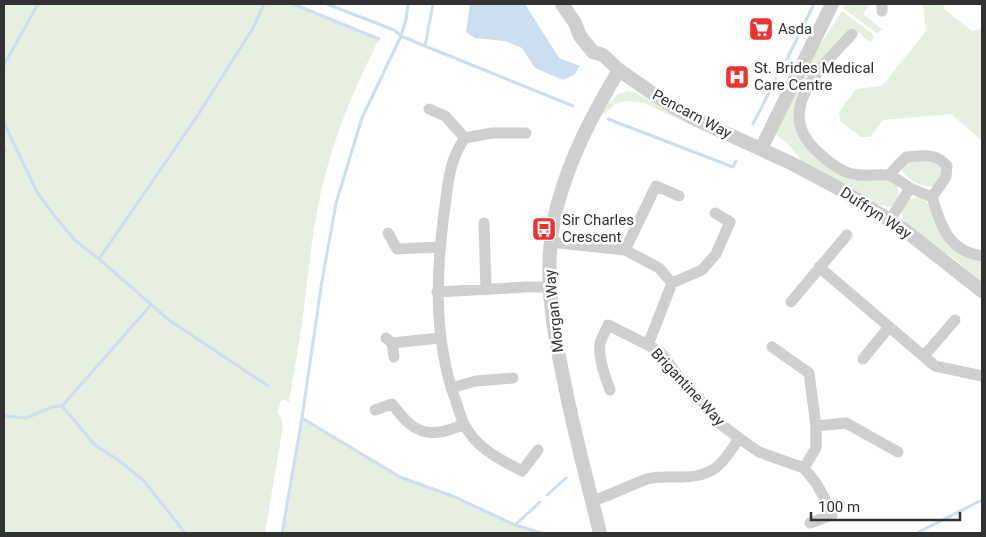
<svg xmlns="http://www.w3.org/2000/svg" width="986" height="537" font-family="Roboto,sans-serif">
  <style>
    .green { fill: #e7efe0 }
    .water { fill: #ccdeef }
    .lines { fill: none; stroke-linecap: round; stroke-linejoin: round }
    .stream { stroke: #ccdeef; stroke-width: 3 }
    .minor { stroke: #cfcfcf; stroke-width: 11 }
    .tertiary { stroke: #cfcfcf; stroke-width: 14 }
    .labels { text-anchor: middle; stroke-width: 5; stroke-linejoin: round; paint-order: stroke }
    .poi-label { font-size: 15px; fill: #323232; stroke: #fff; text-anchor: start }
    .street-label { font-size: 15px; fill: #323232; stroke: #fff }
  </style>
  <rect width="100%" height="100%" fill="#fff"/>
  <!-- green -->
  <path class="green" d="M4,4h289l86,35c-19,38 -37,78 -49,119 -15,49 -20,99 -26,150 -4,31 -10,63 -15,94l-7,-3 -5,13 5,8 1,6 -18,107h-261z
    M845,4h25l-7,10 19,15 -4,4h-2l-33,-25z
    M923,4h20l1,5 28,22 10,-2v112l-31,-27 -68,6 -13,17h-9l-21,-16 -1,-9 17,-23 26,-3 44,-55z
    M842,11l31,23 1,4 -4,4 -19,-15 -46,56 -5,53 58,44h32l6,3c5,9 3,18 -6,24l-13,-3 -42,-25 -33,-18 -15,-18 -12,-9 41,-83z
    M629,91l7,2 35,19 117,57 -89,-40 -55,-26 -19,-2 -10,3 -10,10 -3,-3 16,-17z
    M929,158l12,8 2,6 -8,14c-11,3 -30,-6 -33,-17l4,-8z
    M918,197c15,4 11,18 20,28 13,13 30,24 44,35v23c-9,-8 -17,-15 -26,-23 -11,-8 -51,-33 -54,-44 -2,-7 2,-12 6,-17z
    M302,418l98,59 55,20 60,28 27,8h-260z"/>
  <!-- water -->
  <path class="water" d="M470,4h55l34,54 21,8 -6,9 -11,5 -28,-12 -13,-20 -17,-7 -30,-3 -9,-6z"/>
  <g class="lines">
    <!-- stream -->
    <path class="stream" d="M293,4l86,35
      M327,4l67,26 7,6 24,10 148,60
      M425,46l8,-42
      M787,59l27,-55
      M4,65l34,-61
      M608,119l125,48 3,-6
      M4,123l33,69 19,26 20,23 23,18 70,61 99,66
      M753,124l23,-45
      M4,151h1
      M99,259l99,-144 55,-87 11,-24
      M62,406l89,-101
      M4,416l22,2 26,-11 10,-1 33,39 26,17 24,20 40,51
      M302,418l98,59 55,20 60,28 27,8
      M547,495l19,-17
      M515,525l25,-23
      M282,533l20,-115 19,-131 15,-84 26,-85 39,-82 5,-16 2,-16
      M917,533l65,-33"/>
    <!-- minor -->
    <path class="minor" d="M882,11v-7
      M852,34c-29,32 -81,77 -34,118 8,8 17,15 28,20 14,6 27,2 41,3 7,1 17,9 23,13l-20,32
      M429,109l16,7 20,22
      M465,138c-15,20 -17,44 -20,68 -9,65 -12,130 10,193 3,8 5,17 9,25 12,24 35,35 58,47l16,-21
      M465,138l27,-5h34
      M889,175l17,-18c16,-1 30,-5 41,9l-1,11 -14,20
      M910,188l22,9c9,29 16,54 50,59
      M484,223l2,67
      M388,233l9,16 42,-2
      M550,242l75,8 34,18 13,15 -24,62
      M625,250l31,-64 23,10
      M819,267l116,99 47,10
      M672,283l30,-13 14,-16 14,-32 -15,-9
      M437,292l89,-5h22
      M791,302l56,-67
      M386,338l6,5 2,14
      M392,343l48,-5
      M772,347l37,26 7,53v22l-12,20
      M924,356l31,-36
      M863,359l26,-32
      M451,388l25,-7 37,-3
      M610,390c-5,-13 -12,-32 -10,-46 1,-6 6,-13 8,-19l40,20 13,8 28,37 15,14 15,19 20,15 20,14 45,16 12,15 13,23 3,9 -22,8
      M375,410l17,-6c6,7 12,16 19,21 17,13 36,7 53,-1
      M816,426l30,-3 52,29
      M592,501c19,-6 36,-15 55,-22 9,-3 21,-2 31,-2 34,1 44,-11 61,-39"/>
    <!-- tertiary -->
    <path class="tertiary" d="M562,4l13,19 5,13 13,16 10,3 16,15 33,23 23,15 25,13 93,43 45,24 64,40 80,63
      M761,149l71,-145
      M600,533c-12,-49 -25,-97 -35,-147 -13,-61 -24,-121 -7,-183 13,-48 36,-91 61,-133"/>
  </g>
  <!-- icons -->
  <defs>
    <symbol id="supermarket-square" viewBox="-11 -11 22 22"><rect x="-9" y="-9" width="18" height="18" rx="4" fill="#ed3230" stroke="#fff"/><path d="M-6-5.5h2.5l.6 2H6L4.5 2H-2.5L-4.4-4H-6ZM-1.5 3.2a1.3 1.3 0 1 0 .1 0ZM3 3.2a1.3 1.3 0 1 0 .1 0Z" fill="#fff"/></symbol>
    <symbol id="hospital-square" viewBox="-11 -11 22 22"><rect x="-9" y="-9" width="18" height="18" rx="4" fill="#ed3230" stroke="#fff"/><path d="M-5-5h3v3.5h4V-5h3V5h-3V1.5h-4V5h-3Z" fill="#fff"/></symbol>
    <symbol id="bus-square" viewBox="-11 -11 22 22"><rect x="-9" y="-9" width="18" height="18" rx="4" fill="#ed3230" stroke="#fff"/><path d="M-5-6H5V4H4V6H2V4H-2V6H-4V4H-5ZM-3.5-4V0h7V-4ZM-3.5 1.2v1.5H-2V1.2ZM2 1.2v1.5H3.5V1.2Z" fill="#fff"/></symbol>
  </defs>
  <g fill-rule="evenodd">
    <use href="#supermarket-square" x="747" y="15" width="28" height="28"/>
    <use href="#hospital-square" x="723" y="63" width="28" height="28"/>
    <use href="#bus-square" x="530" y="215" width="28" height="28"/>
  </g>
  <g class="labels">
    <!-- poi labels -->
    <g class="poi-label">
      <text x="778" y="34">Asda</text>
      <text x="754" y="73">St. Brides Medical<tspan x="754" dy="17">Care Centre</tspan></text>
      <text x="562" y="225">Sir Charles<tspan x="562" dy="17">Crescent</tspan></text>
    </g>
    <!-- street labels -->
    <g class="street-label">
      <text transform="translate(692 114) rotate(28)" y="5">Pencarn Way</text>
      <text transform="translate(876 213) rotate(33)" y="5">Duffryn Way</text>
      <text transform="translate(554 311) rotate(-96)" y="5">Morgan Way</text>
      <text transform="translate(688 387) rotate(47)" y="5">Brigantine Way</text>
    </g>
  </g>
  <!-- border -->
  <rect width="986" height="537" fill="none" stroke="#323232" stroke-width="10"/>
  <!-- scale -->
  <path d="M811 512v8h149v-8" fill="none" stroke="#323232" stroke-width="2.5"/>
  <text x="818" y="512" font-size="15" fill="#323232" stroke="#ffffff" stroke-width="4" paint-order="stroke">100 m</text>
</svg>
